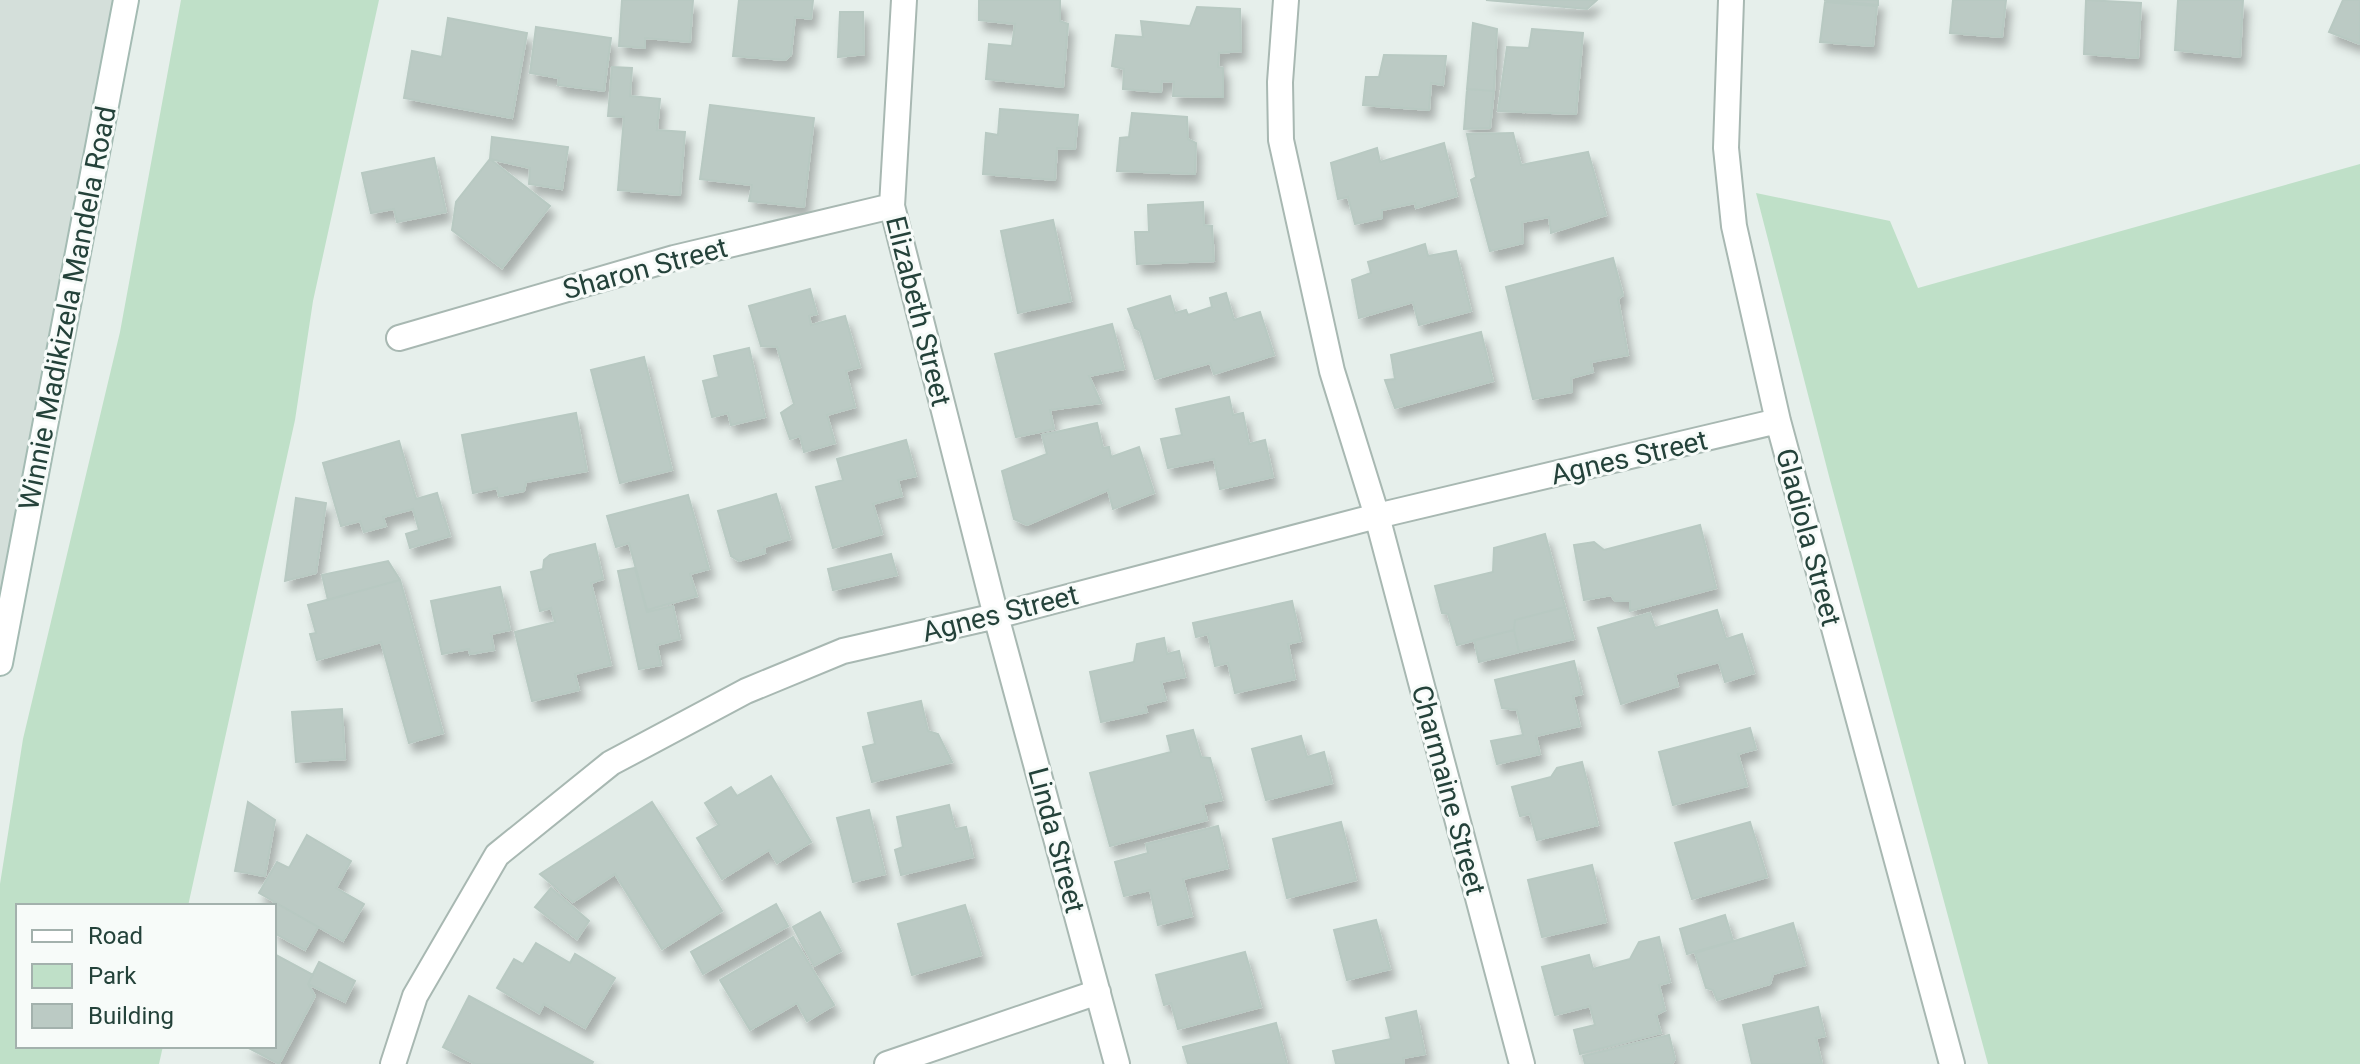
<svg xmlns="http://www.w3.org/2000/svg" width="2360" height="1064" font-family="Roboto,sans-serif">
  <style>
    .built { fill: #d4dfda }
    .green { fill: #bfe0c8 }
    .building { fill: #bbcac4; stroke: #b8c9c2; stroke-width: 2; filter: url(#shadow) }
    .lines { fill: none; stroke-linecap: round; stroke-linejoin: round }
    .street-casing { stroke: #a8b8b2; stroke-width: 28 }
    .secondary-casing { stroke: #a4bbb3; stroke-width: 28 }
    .street { stroke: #fff; stroke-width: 24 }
    .secondary { stroke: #fff; stroke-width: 24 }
    .labels { text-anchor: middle; stroke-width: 6; stroke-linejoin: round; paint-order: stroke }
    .street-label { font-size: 28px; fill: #24423a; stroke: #f7fbf9 }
  </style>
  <defs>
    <filter id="shadow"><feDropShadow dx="5" dy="9" stdDeviation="4" flood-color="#0004"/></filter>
  </defs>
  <rect width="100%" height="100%" fill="#e6efeb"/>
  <!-- built -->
  <path class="built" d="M0,0h132l-132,662z"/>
  <!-- green -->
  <path class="green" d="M181,0h198l-66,301 -18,119 -107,486h-170v140h145l-4,18h-159v-180l23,-145 97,-407z
    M2360,164v900h-372l-158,-584 -74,-287 134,28 28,67z"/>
  <!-- building -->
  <path class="building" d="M622,0h71l-3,42 -45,-4v10l-26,-2z
    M739,0h74l-2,19 -16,-2 -4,38 -6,5 -52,-4z
    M979,0h81v21l8,3 -5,63 -77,-8 3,-35 23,2 3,-22 -36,-4z
    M1486,0h111l-10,9z
    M1824,0h54v5z
    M1953,0h53l-4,37 -52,-4z
    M2086,0l55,3 -3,55 -54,-4z
    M2178,0h65l-3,57 -65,-7z
    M2343,0h17v44l-31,-12z
    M1825,2l52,4 -4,40 -53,-4z
    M1197,7l43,2 1,42 -22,2 -1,14 5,1v29l-50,-1 1,-14 -12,-1 -1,11 -38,-3 1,-20 -12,-3 4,-31 27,2 -2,-16 49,5z
    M840,12h23l1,42 -26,3z
    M448,18l79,15 -15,85 -108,-20 8,-47 30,6z
    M1473,23l24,6 -3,62 -27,-2z
    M536,27l75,11 -7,53 -46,-6 1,-7 -29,-5z
    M1532,29l51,4 -7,81 -78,-3 9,-64 22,1z
    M1384,55l62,1 -3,29 -12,-2 -2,27 -66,-5 3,-28h13z
    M612,67l20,1 -2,28 30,3 -3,31 28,2 -5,63 -62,-5 6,-73 -16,-1z
    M1467,89l27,2 -4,37 -26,1z
    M710,105l104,13 -10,89 -55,-6 3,-16 -52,-6z
    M1000,109l78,6 -3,34 -18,-1 -2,32 -72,-6 3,-41 12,2z
    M1132,113l55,4 1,22 8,4 -1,31 -78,-3 3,-33 9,-1z
    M1513,133l8,32 67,-13 18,63 -55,18 -2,-16 -27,5 1,21 -33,8 -19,-71 5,-3 -9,-43z
    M492,137l76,10 -6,42 -33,-5 1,-16 -40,-9z
    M1444,143l13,53 -41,12 -1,-5 -33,7v8l-27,6 -7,-27 -10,2 -7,-36 46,-15 3,14z
    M434,158l12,54 -49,10 -3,-13 -23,4 -9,-40z
    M490,159l60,47 -48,62 -50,-38 4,-28z
    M1203,202l1,23 8,1 2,35 -77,3 -2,-32h14l-1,-27z
    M1053,220l18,81 -53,12 -17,-82z
    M1425,244l3,12 28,-5 15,60 -52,14 -6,-23 -54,16 -7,-38 19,-7 -3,-11z
    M1613,258l10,37 -5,4 10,56 -37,7 2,10 -22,6 1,14 -39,7 -27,-112z
    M810,289l7,25 -8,2 2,9 34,-9 15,51 -14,4 9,36 -28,8 8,28 -31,9 -4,-16 -10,3 -9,-26 13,-9 -17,-57 -16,-1 -12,-40z
    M1226,293l8,27 26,-8 14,43 -60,19 -4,-11 -55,16 -15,-48 -5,-3 -7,-19 42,-13 5,17 11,-3 2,5 24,-8 -2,-9z
    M1112,324l12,45 -35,7 12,27 -51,7 4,19 -38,8 -21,-83z
    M1481,332l12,49 -98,27 -10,-28 10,-1 -4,-24z
    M749,348l16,69 -34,8 -3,-12 -16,4 -9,-36 16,-4 -5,-21z
    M644,357l28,113 -52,13 -29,-113z
    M1229,397l4,18 10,-2 6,31 16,-4 8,37 -53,12 -6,-30 -46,9 -7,-29 21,-4 -6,-26z
    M576,413l11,58 -61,11 -2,9 -25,5 -2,-8 -24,5 -11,-58z
    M1097,423l6,25 6,-1 2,10 28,-10 15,46 -41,16 -5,-19 -81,35 -13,-6 -12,-48 45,-17 -5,-19z
    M906,440l10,36 -18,4 4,16 -29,8 9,30 -49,14 -17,-61 27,-7 -6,-21z
    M399,441l17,58 21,-6 13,43 -40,12 -4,-14 13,-4 -6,-21 -30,8 3,9 -22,6 -4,-11 -19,5 -18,-63z
    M776,494l14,45 -26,8 1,6 -26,8 -8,-5 -13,-45z
    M688,495l21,74 -19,5 7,22 -50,14 -18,-67 -13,4 -9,-31z
    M296,498l30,5 -10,70 -31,8z
    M1700,525l16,63 -86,23v-10h-15l-4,-6 -27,5 -10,-55 20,-3 10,8z
    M1545,534l20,73 -50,13 -1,10 -57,15 -9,-31 -6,-1 -7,-27 58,-14 1,-24z
    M595,544l8,35 -12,4 20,82 -36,9 4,16 -47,11 -17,-69 40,-10 -4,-14 -11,3 -9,-39 12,-3 1,-9 6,-5z
    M891,554l6,21 -64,15 -5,-21z
    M388,561l12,19 -72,20 -6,-25z
    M635,568l12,44 26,-6 7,33 -23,6 4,20 -22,4 -21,-98z
    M400,580l43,153 -34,10 -28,-101 -64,18 -7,-26 6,-1 -8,-28z
    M500,587l10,43 -19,4 3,16 -24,4 -1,-5 -27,5 -11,-53z
    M1292,601l9,40 -13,3 7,35 -60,14 -7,-30 -13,3 -7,-32 -12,3 -3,-14z
    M1565,607l9,32 -55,13 -5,-22 1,-10z
    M1717,610l9,29 16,-5 12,39 -29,9 -6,-20 -44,12 3,12 -57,18 -23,-76 52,-15 5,15z
    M1514,630l5,22 -40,10 -5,-22z
    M1164,638l3,16 12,-3 6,26 -24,5 5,18 -21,5 2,7 -46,10 -11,-50 44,-10 3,-18z
    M1574,661l8,33 -9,2 7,30 -44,10 4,18 -43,10 -6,-23 32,-6 -6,-25 -15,-2 -7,-28z
    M921,701l7,30 10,3 14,28 -80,20 -9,-35 12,-3 -7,-31z
    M342,709l3,50 -49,3 -4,-50z
    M1750,728l6,21 -18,5 9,32 -74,19 -14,-53z
    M1193,730l8,27 9,1 12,42 -19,4 4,16 -97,26 -20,-73 81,-21 -4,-16z
    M1301,736l6,21 17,-5 8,31 -66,17 -14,-51z
    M1582,762l16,63 -61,15 -7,-26 -10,2 -8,-29 39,-10 6,-9z
    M771,776l40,66 -34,21 -8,-13 -47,29 -25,-41 22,-13 -14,-22 26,-16 6,9z
    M248,802l27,18 -10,56 -30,-5z
    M652,802l70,109 -60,38 -47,-75 -42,28 -33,-28z
    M949,805l6,24 11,-2 7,30 -72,18 -6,-25 8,-3 -6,-30z
    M869,810l16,64 -32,8 -16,-64z
    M1341,822l15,58 -69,18 -14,-59z
    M1750,822l17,55 -75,22 -17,-56z
    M1218,826l10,42 -45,11 9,37 -34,9 -8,-35 -26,6 -9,-34 33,-9 -2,-9z
    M307,835l44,26 -15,27 28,16 -21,37 -84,-48 18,-31 12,6z
    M1592,865l14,57 -64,15 -14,-57z
    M551,888l38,33 -12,18 -42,-32z
    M274,902l44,25 -13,23 -31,-17v-27h-3z
    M776,904l12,22 -85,48 -12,-22z
    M965,905l16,50 -69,20 -14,-51z
    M820,912l21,39 -27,15 -21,-39z
    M1725,915l8,26 -46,13 -7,-25z
    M1376,920l14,49 -43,11 -13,-50z
    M1793,923l12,42 -32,9 -3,10 -53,16 -4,-10 -7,-2 -11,-35z
    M793,937l41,68 -27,16 -10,-18 -47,27 -30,-50z
    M1659,937l11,45 -11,3 6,25 -9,5 5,18 -81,21 -6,-24 21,-5 -5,-19 -35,9 -13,-48 47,-12 4,14 37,-10 9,-17z
    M536,943l34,20 5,-9 40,24 -30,50 -41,-24 -5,9 -42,-25 17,-29 9,5z
    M1245,952l16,55 -83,22 -7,-26 -7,2 -8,-30z
    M274,954l39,21 -5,9 7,12 -36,68 -34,-18h29z
    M319,962l36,19 -10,21 -37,-18z
    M469,996l124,66 -1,2h-117l-32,-17z
    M1818,1007l7,29 -9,2 6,26h-70l-9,-39z
    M1416,1011l9,43 -22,4 1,6h-68l-3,-13 58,-12 -5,-21z
    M1276,1023l11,41h-99l-5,-17z
    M1669,1035l6,24 -3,5h-87l-2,-8z"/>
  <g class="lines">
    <defs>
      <path id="street" d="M904,0l-12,206 104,410 121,448
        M1286,0l-6,82 1,58 51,231 45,145 145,548
        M1731,0l-5,148 8,78 44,195 174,643
        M399,338l275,-80 218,-52
        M393,1064l22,-68 82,-141 114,-92 135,-72 97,-40 153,-35 381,-100 401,-95
        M887,1064l211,-72"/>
      <path id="secondary" d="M0,663l126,-663"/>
    </defs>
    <!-- street casing -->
    <use href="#street" class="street-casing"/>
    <!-- secondary casing -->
    <use href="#secondary" class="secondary-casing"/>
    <!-- street -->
    <use href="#street" class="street"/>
    <!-- secondary -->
    <use href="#secondary" class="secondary"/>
  </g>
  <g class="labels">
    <!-- street labels -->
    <g class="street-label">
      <text transform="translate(645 268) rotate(-15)" y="10">Sharon Street</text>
      <text transform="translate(67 308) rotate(-79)" y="10">Winnie Madikizela Mandela Road</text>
      <text transform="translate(919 311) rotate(76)" y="10">Elizabeth Street</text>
      <text transform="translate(1629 457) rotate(-13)" y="10">Agnes Street</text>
      <text transform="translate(1809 537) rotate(75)" y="10">Gladiola Street</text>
      <text transform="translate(1000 613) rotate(-14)" y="10">Agnes Street</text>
      <text transform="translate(1449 790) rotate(75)" y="10">Charmaine Street</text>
      <text transform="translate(1057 840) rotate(75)" y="10">Linda Street</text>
    </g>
  </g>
  <!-- legend -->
  <rect x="16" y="904" width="260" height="144" fill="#f7fbf9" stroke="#a3b1ad" stroke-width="2"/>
  <rect x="32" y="930" width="40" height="12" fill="#ffffff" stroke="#a3b1ad" stroke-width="2"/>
  <text x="88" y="944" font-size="24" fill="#24423a">Road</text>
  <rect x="32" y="964" width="40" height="24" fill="#bfe0c8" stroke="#a3b1ad" stroke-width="2"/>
  <text x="88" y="984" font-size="24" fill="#24423a">Park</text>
  <rect x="32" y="1004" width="40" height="24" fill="#bbcac4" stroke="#a3b1ad" stroke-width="2"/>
  <text x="88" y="1024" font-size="24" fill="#24423a">Building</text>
</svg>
